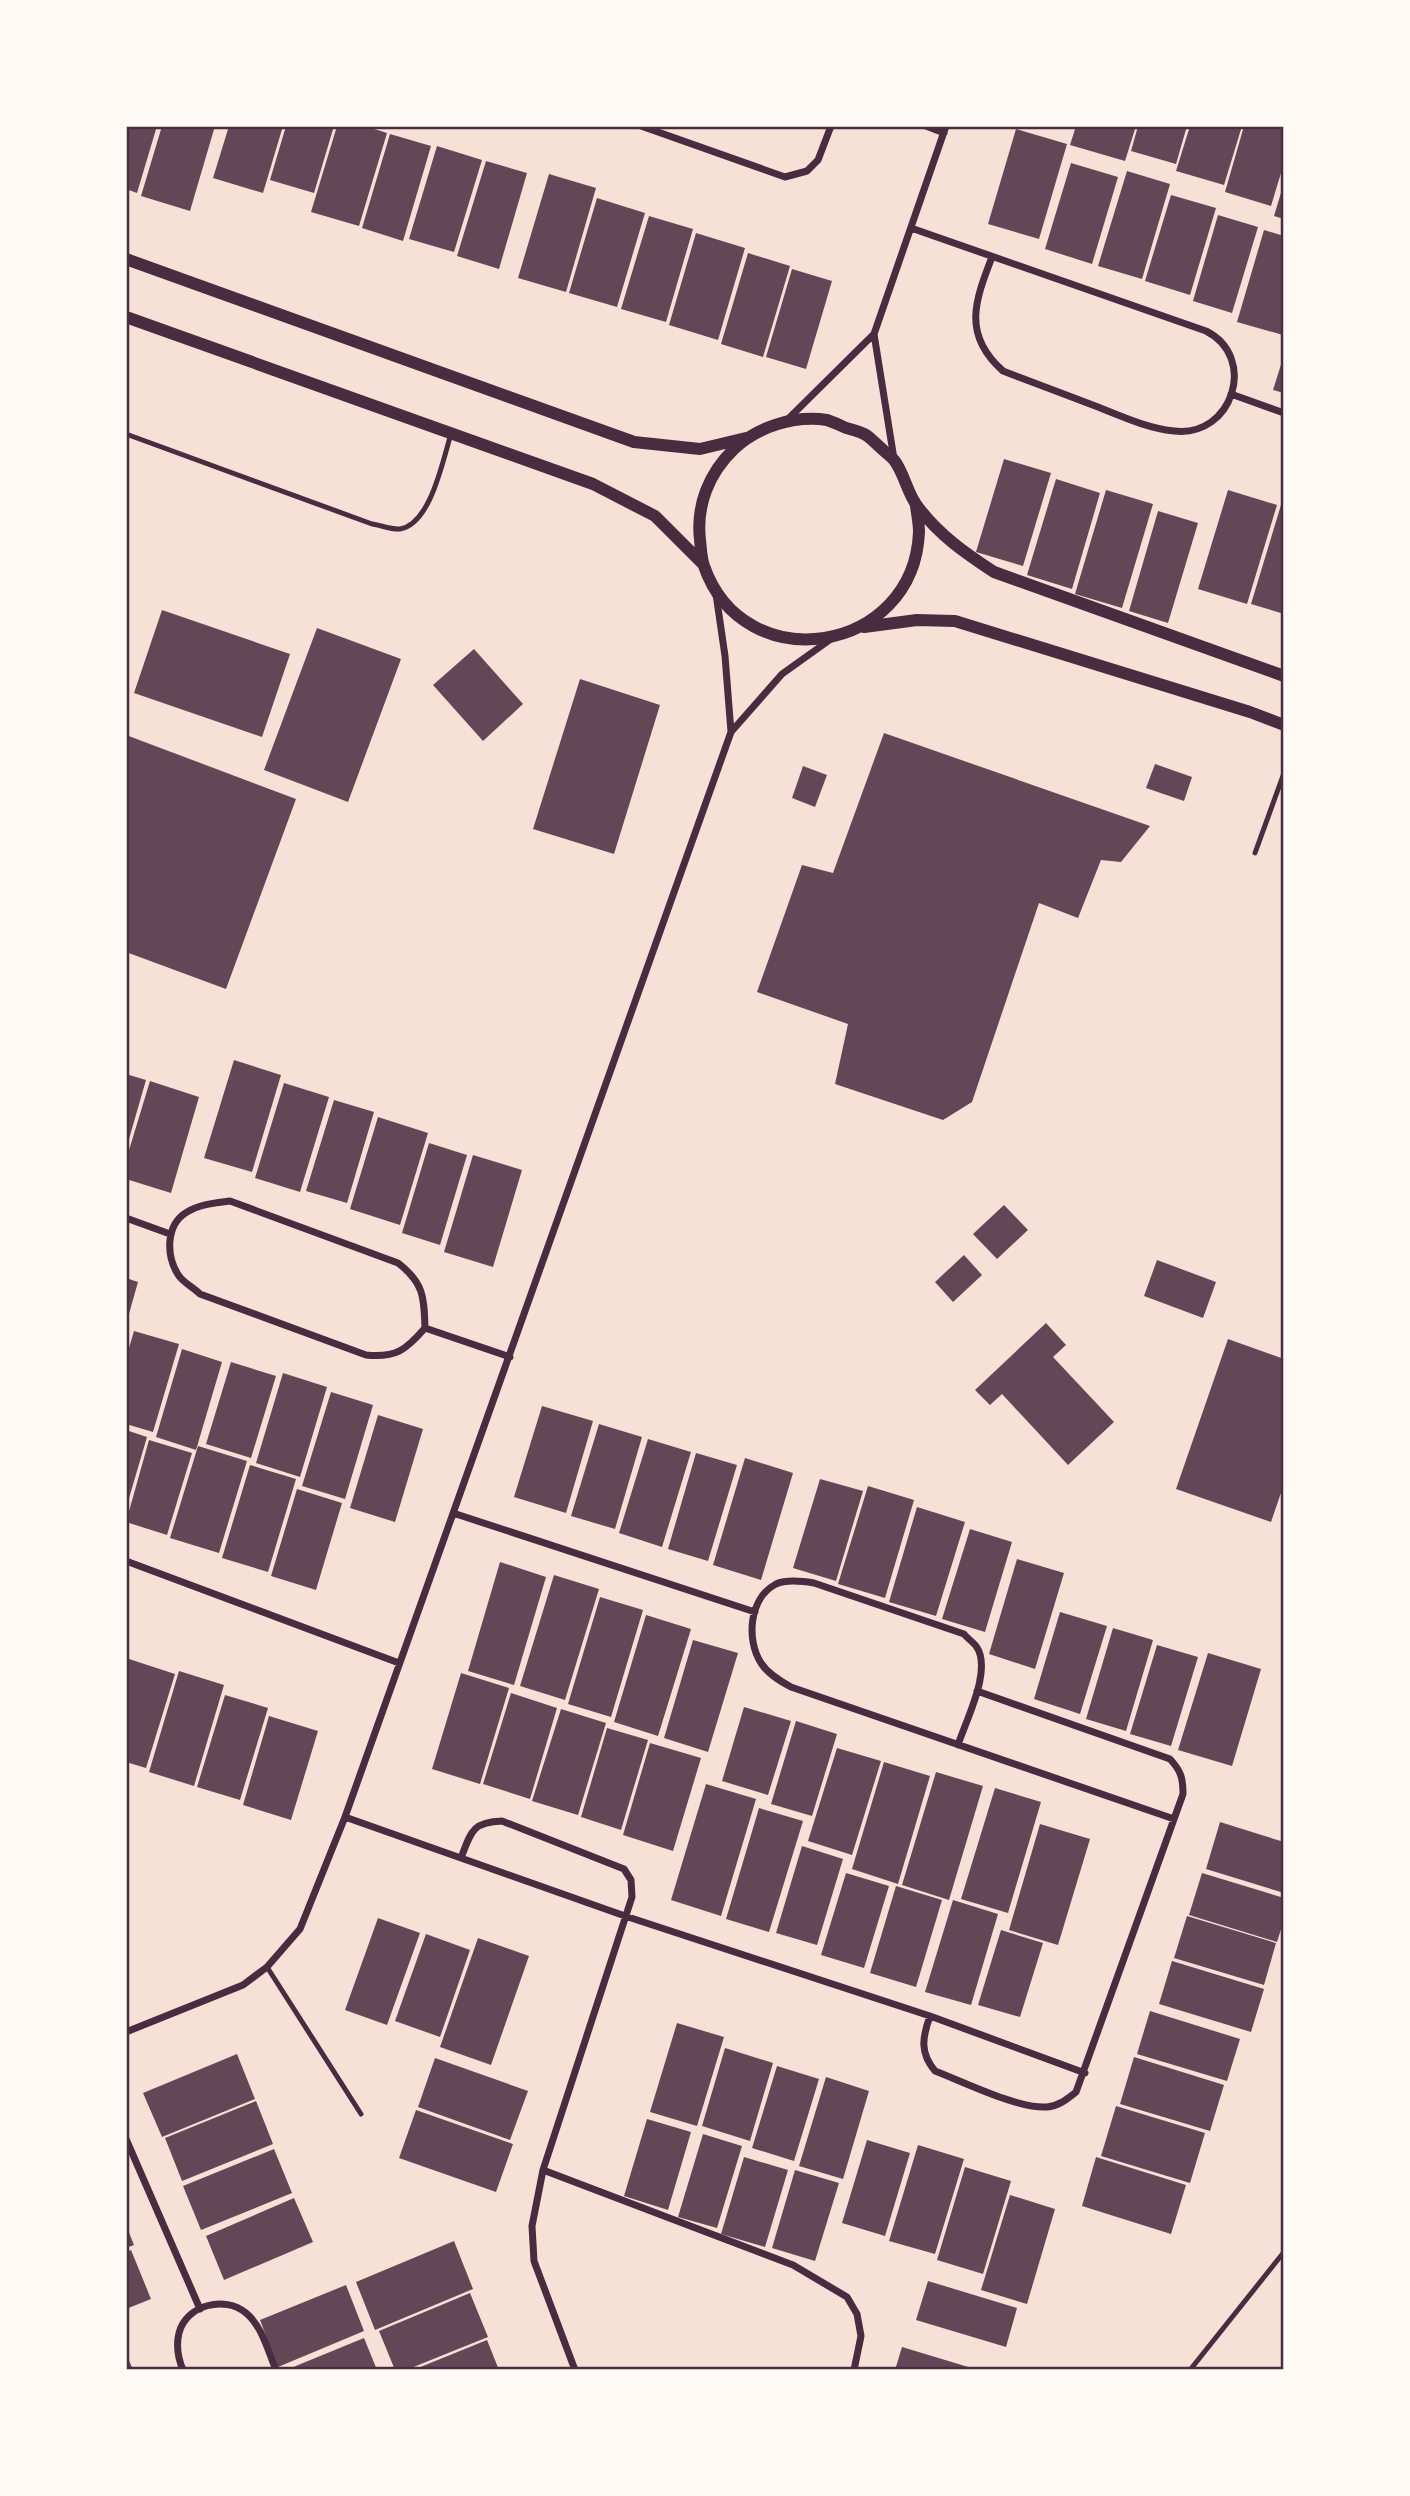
<svg xmlns="http://www.w3.org/2000/svg" width="1410" height="2496" font-family="Montserrat,sans-serif">
  <style>
    .building { fill: #644757 }
    .lines { fill: none; stroke-linecap: round; stroke-linejoin: round }
    .service { stroke: #4a2c40; stroke-width: 5 }
    .minor { stroke: #4a2c40; stroke-width: 7 }
    .tertiary { stroke: #4a2c40; stroke-width: 12 }
    .neatline { fill: none; stroke: #4a2c40; stroke-width: 2.5 }
  </style>
  <rect width="100%" height="100%" fill="#f7e1d7"/>
  <!-- building -->
  <path class="building" d="M126,126h31l-20,67 -11,-4z
    M162,126h53l-25,85 -49,-15z
    M229,126h54l-20,67 -50,-15z
    M286,126h48l-20,67 -44,-13z
    M337,126h28l22,7 -28,93 -48,-14z
    M1076,126h60l-11,35 -55,-16z
    M1138,126h49l-11,38 -45,-13z
    M1190,126h52l-18,59 -48,-14z
    M1244,126h40v37l-13,43 -46,-14z
    M1016,129l51,15 -28,95 -51,-15z
    M390,134l41,12 -28,95 -41,-13z
    M437,146l45,14 -28,92 -45,-13z
    M486,161l41,12 -28,96 -42,-13z
    M1071,163l47,14 -26,87 -47,-15z
    M1127,171l43,13 -28,95 -44,-13z
    M549,174l47,14 -30,104 -48,-14z
    M1283,186h1v33l-10,-3z
    M1171,195l45,13 -26,87 -45,-14z
    M597,198l48,15 -28,94 -48,-14z
    M1218,215l40,12 -26,86 -39,-12z
    M649,216l44,13 -27,93 -45,-13z
    M1264,230l20,6 -1,99 -46,-13z
    M696,233l49,15 -27,92 -49,-15z
    M748,253l42,13 -27,91 -42,-13z
    M792,269l40,12 -26,88 -40,-12z
    M1284,355v38l-11,-3z
    M1004,459l47,14 -28,93 -47,-14z
    M1056,479l44,14 -28,96 -45,-14z
    M1106,490l47,14 -31,104 -47,-14z
    M1228,490l49,15 -30,99 -49,-15z
    M1281,505l3,1v108l-33,-10z
    M1158,511l40,12 -30,100 -39,-12z
    M162,610l128,44 -28,83 -128,-44z
    M317,628l84,31 -53,143 -84,-32z
    M474,649l49,55 -40,37 -50,-56z
    M580,679l80,26 -46,149 -81,-25z
    M884,733l266,93 -29,36 -20,-2 -23,58 -39,-15 -67,199 -29,18 -108,-36 13,-60 -91,-32 45,-127 31,8z
    M126,735l170,64 -70,190 -100,-37z
    M1155,764l37,13 -8,24 -38,-13z
    M803,766l24,9 -12,32 -23,-9z
    M234,1060l47,15 -29,97 -48,-14z
    M126,1074l20,6 -19,66 -1,-1z
    M150,1081l49,16 -28,96 -45,-14v-19z
    M284,1083l45,14 -29,95 -45,-14z
    M334,1100l40,12 -27,91 -41,-12z
    M378,1117l50,16 -28,92 -50,-16z
    M429,1143l38,12 -27,90 -38,-12z
    M473,1155l49,15 -29,97 -49,-15z
    M1004,1205l24,25 -31,29 -24,-25z
    M964,1255l18,20 -29,27 -18,-20z
    M1157,1260l59,22 -13,36 -59,-22z
    M126,1278l12,4 -11,39h-1z
    M1046,1323l20,22 -13,12 61,65 -46,43 -66,-71 -12,11 -15,-15z
    M134,1331l45,13 -26,88 -27,-8v-66z
    M1228,1339l56,20v125l-13,38 -95,-33z
    M182,1349l40,13 -26,88 -40,-13z
    M231,1362l45,14 -25,82 -45,-14z
    M283,1373l44,14 -27,90 -44,-14z
    M331,1392l42,13 -28,94 -43,-13z
    M542,1406l51,15 -27,92 -52,-16z
    M378,1415l45,14 -28,93 -45,-14z
    M599,1424l43,13 -27,92 -44,-13z
    M126,1430l21,7 -20,68h-1z
    M648,1439l43,13 -29,95 -43,-14z
    M149,1440l43,13 -25,82 -41,-13z
    M198,1446l49,15 -28,92 -49,-15z
    M696,1453l41,12 -29,96 -40,-12z
    M745,1458l48,15 -32,107 -48,-15z
    M250,1465l46,14 -28,93 -46,-14z
    M820,1479l43,12 -27,90 -43,-13z
    M868,1486l46,14 -29,98 -47,-14z
    M297,1489l45,14 -26,87 -45,-14z
    M917,1507l48,15 -29,94 -47,-14z
    M970,1529l42,13 -27,90 -43,-13z
    M1017,1559l47,14 -29,96 -46,-15z
    M500,1562l46,15 -32,108 -46,-14z
    M554,1575l45,14 -34,111 -45,-14z
    M600,1597l43,13 -32,107 -43,-13z
    M1060,1612l47,14 -27,88 -46,-15z
    M646,1615l45,14 -33,107 -44,-14z
    M1113,1628l40,12 -27,91 -40,-12z
    M693,1640l45,13 -30,99 -44,-14z
    M1157,1645l41,12 -27,89 -41,-12z
    M1208,1653l53,16 -29,97 -54,-16z
    M129,1659l46,15 -29,94 -20,-6v-92z
    M179,1671l45,14 -30,101 -45,-14z
    M461,1673l48,15 -29,96 -48,-15z
    M511,1693l46,15 -27,91 -47,-15z
    M225,1695l43,13 -28,92 -43,-13z
    M744,1707l47,14 -23,74 -46,-14z
    M561,1709l45,14 -28,92 -46,-14z
    M269,1716l49,15 -27,89 -48,-15z
    M796,1721l41,13 -25,82 -41,-12z
    M607,1728l41,12 -27,90 -40,-13z
    M650,1743l51,15 -28,93 -50,-16z
    M837,1748l44,13 -29,94 -44,-14z
    M884,1762l46,14 -32,108 -46,-15z
    M936,1772l47,14 -34,114 -47,-15z
    M706,1784l50,15 -35,117 -50,-16z
    M995,1788l46,14 -33,111 -47,-14z
    M759,1808l44,13 -34,111 -43,-13z
    M1220,1822l64,20v51l-78,-24z
    M1040,1824l50,15 -32,106 -49,-15z
    M802,1846l41,13 -26,86 -41,-12z
    M846,1873l43,13 -25,82 -43,-13z
    M1202,1873l82,25v22l-7,22 -88,-27z
    M896,1886l46,14 -26,87 -46,-14z
    M953,1900l45,14 -27,91 -46,-13z
    M1187,1916l89,27 -12,42 -90,-27z
    M378,1918l42,15 -33,92 -42,-15z
    M1001,1930l42,13 -23,74 -42,-12z
    M426,1934l44,16 -30,87 -45,-16z
    M478,1938l51,18 -38,109 -51,-18z
    M1172,1961l92,28 -13,43 -92,-28z
    M1150,2011l90,28 -13,42 -90,-27z
    M677,2023l47,14 -27,89 -47,-14z
    M725,2048l48,15 -23,78 -48,-15z
    M237,2054l18,45 -93,38 -19,-44z
    M1134,2057l90,28 -14,46 -90,-27z
    M435,2058l93,33 -18,49 -92,-33z
    M777,2066l42,13 -25,82 -42,-13z
    M826,2077l43,14 -26,88 -44,-13z
    M256,2101l17,43 -91,37 -17,-43z
    M1116,2106l89,27 -15,50 -89,-27z
    M416,2110l97,34 -17,48 -97,-34z
    M647,2119l44,13 -23,78 -44,-14z
    M703,2134l39,12 -25,82 -39,-11z
    M867,2140l43,13 -25,83 -43,-13z
    M918,2145l46,14 -29,95 -46,-13z
    M274,2149l18,44 -91,37 -18,-44z
    M744,2157l44,13 -23,77 -44,-13z
    M1096,2157l90,28 -15,49 -89,-28z
    M965,2167l46,14 -28,93 -46,-14z
    M795,2170l44,13 -24,78 -43,-13z
    M1010,2195l45,14 -28,95 -46,-14z
    M294,2198l19,44 -89,38 -18,-44z
    M126,2225l8,20 -8,3z
    M454,2241l19,48 -98,41 -19,-48z
    M131,2250l20,49 -25,10v-57z
    M928,2281l89,27 -11,39 -90,-27z
    M346,2285l18,46 -86,36 -18,-47z
    M470,2293l18,44 -82,33h-11l-16,-39z
    M364,2338l13,32h-91z
    M487,2340l12,30h-86z
    M902,2347l73,22v1h-80z
    M126,2353l7,17h-7z"/>
  <g class="lines">
    <!-- service -->
    <path class="service" d="M126,434l246,90c8,1 20,6 28,5 31,-5 43,-70 51,-95
      M1255,853l29,-80
      M267,1967l94,147
      M1190,2370l94,-118"/>
    <!-- minor -->
    <path class="minor" d="M641,126l144,51 22,-6 11,-11 13,-34
      M926,126l18,7
      M911,228l295,103c52,26 27,107 -32,100 -27,-3 -51,-14 -76,-24 -32,-12 -63,-24 -95,-36 -41,-36 -28,-70 -11,-114
      M874,334l20,125
      M1231,394l53,19
      M787,420l87,-86 72,-208
      M716,594l9,62 6,76
      M230,1201l168,62c26,20 26,34 27,65 -19,22 -29,30 -59,27l-166,-61c-6,-6 -16,-11 -21,-18 -13,-19 -14,-51 8,-64 13,-8 28,-9 43,-11z
      M126,1218l44,16
      M425,1328l85,29
      M453,1513l302,99
      M126,1561l273,102
      M958,1745c8,-25 35,-76 18,-99 -3,-4 -9,-8 -12,-12l-150,-51c-12,-2 -27,-4 -38,1 -27,14 -30,56 -15,79 7,11 19,18 30,24l383,132
      M345,1817l280,99 305,100 155,57
      M461,1858c10,-26 11,-36 41,-37l122,48 7,11 1,17 -89,273 -11,56 2,35 41,109
      M930,2016c-8,22 -10,37 5,55 29,11 83,38 112,36 12,-1 20,-8 29,-15l107,-298c0,-16 -2,-23 -13,-35l-193,-68
      M126,2032l117,-47 24,-18 33,-38 45,-112 386,-1085 51,-58 49,-35
      M126,2139l74,170
      M543,2170l250,95 54,32 10,17 4,22 -7,34
      M183,2370c-5,-12 -7,-25 -4,-37 7,-28 46,-38 67,-20 16,13 22,38 30,57"/>
    <!-- tertiary -->
    <path class="tertiary" d="M126,259l508,183 66,7 46,-11
      M126,317l467,167 62,32 48,48
      M916,506c1,8 3,17 3,26 -5,122 -175,149 -215,34 -3,-8 -3,-18 -4,-26 -4,-35 9,-67 34,-91 23,-22 60,-34 93,-29 6,2 13,5 19,8 7,2 15,4 20,7 6,4 11,10 16,14 4,4 9,7 12,11 11,14 13,34 24,47 21,28 47,46 76,65l290,104
      M864,627l53,-7 38,1 295,91 34,13"/>
  </g>
  <!-- border -->
  <rect width="1410" height="2496" fill="none" stroke="#fffaf5" stroke-width="256"/>
  <rect x="128" y="128" width="1154" height="2240" class="neatline"/>
</svg>
